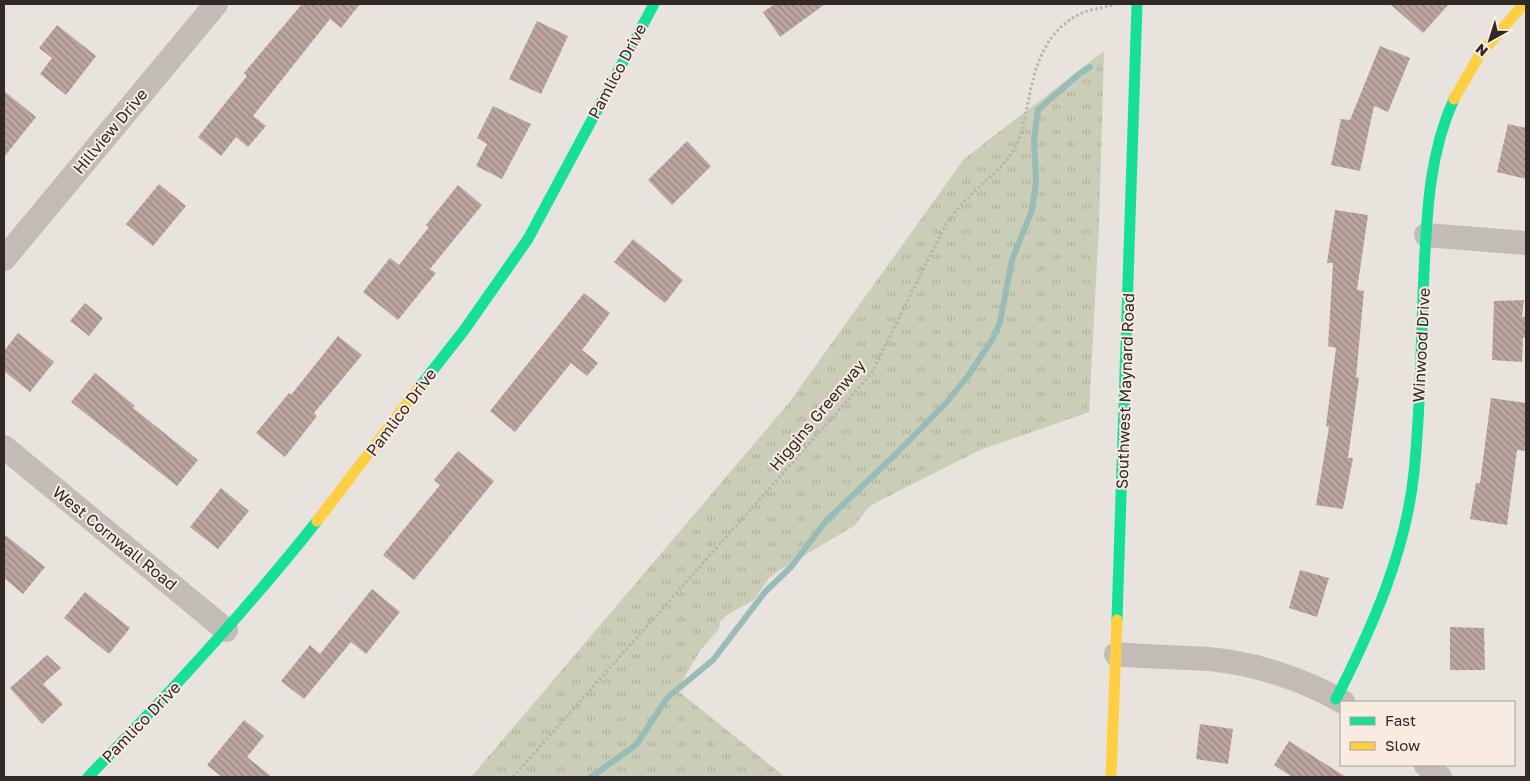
<svg xmlns="http://www.w3.org/2000/svg" width="1530" height="781" font-family="'Golos Text',sans-serif">
  <style>
    .grass { fill: url(#grass-tufts) }
    .lines { fill: none; stroke-linecap: round; stroke-linejoin: round }
    .stream { stroke: #99bcb9; stroke-width: 6 }
    .building { fill: url(#building-back-hatch) }
    .path { stroke: #bbb3ae; stroke-width: 3; stroke-dasharray: 2.5 2.5; stroke-linecap: butt }
    .street { stroke: #c2bbb6; stroke-width: 24 }
    .fast { stroke: #16e098; stroke-width: 11 }
    .slow { stroke: #ffcf43; stroke-width: 11 }
    .labels { text-anchor: middle; stroke-width: 4; stroke-linejoin: round; paint-order: stroke }
    .street-label { font-size: 16px; fill: #322825; stroke: #f8ece2 }
  </style>
  <defs>
    <pattern id="grass-tufts" width="24" height="20" patternUnits="userSpaceOnUse" patternTransform="scale(1.25)"><rect width="24" height="20" fill="#cbceb7"/><path d="M3 7l-1-3M5 7V3M7 7l1-3M15 17l-1-3M17 17v-4M19 17l1-3" fill="none" stroke="#afb19d"/></pattern>
    <pattern id="building-back-hatch" width="6" height="6" patternUnits="userSpaceOnUse" patternTransform="scale(1.25)"><rect width="6" height="6" fill="#bca59f"/><path d="M-1 5l2 2M0 0l6 6M5-1l2 2" fill="none" stroke="#998681"/></pattern>
  </defs>
  <rect width="100%" height="100%" fill="#e9e3dd"/>
  <!-- grass -->
  <path class="grass" d="M1104,51l-5,174 -10,187 -109,38 -103,52 -9,6 -14,18 -74,44 -11,8 -15,22 -27,15 -7,7 -1,7 -19,22 -23,39 108,87h-314l317,-373 176,-245z"/>
  <g class="lines">
    <!-- stream -->
    <path class="stream" d="M591,777l45,-32 31,-47 46,-38 52,-68 26,-25 35,-46 72,-69 49,-50 23,-29 22,-33 8,-18 12,-62 20,-50 4,-29 -2,-41 4,-30 41,-36 11,-7"/>
  </g>
  <!-- building -->
  <path class="building" d="M302,4h58l-19,24 -11,-9 -77,97 13,10 -18,21 -12,-10 -15,19 -23,-19 49,-61 -3,-3z
    M775,4h50l-45,33 -17,-25z
    M1390,4h59l-26,29z
    M537,21l31,15 -27,58 -32,-15z
    M57,25l39,31 -30,39 -26,-21 12,-16 -13,-10z
    M1380,46l30,12 -22,54 -14,-6 -14,65 -29,-6 10,-46 9,1z
    M4,91l32,26 -32,40z
    M493,106l38,18 -29,55 -26,-13 11,-22 -10,-6z
    M1508,124l18,4v51l-29,-7z
    M687,141l24,25 -39,39 -24,-25z
    M159,184l27,22 -33,40 -27,-22z
    M458,185l24,20 -52,64 6,4 -38,47 -35,-28 27,-34 9,7 30,-38 -3,-2z
    M1335,210l33,5 -11,75 7,1 -8,86 3,1 -11,80h5l-10,51 -27,-4 13,-78 -3,-1 10,-78 -8,-2 5,-83h-6z
    M633,239l50,41 -18,23 -51,-41z
    M584,293l26,20 -28,37 16,13 -11,13 -16,-13 -56,69 -25,-21z
    M1524,300l-2,17h4v21l-3,-1 -1,25 -30,-2 2,-59z
    M85,303l18,15 -14,18 -19,-15z
    M18,333l36,29 -24,30 -26,-21v-20z
    M338,336l24,19 -48,58 3,3 -32,41 -29,-24 33,-40 2,2z
    M95,373l40,33 -2,2 65,52 -21,26 -106,-84z
    M1491,398l35,5v48l-9,-1 -10,75 -37,-6 6,-36h4z
    M458,451l36,30 -80,99 -31,-25 57,-70 -6,-5z
    M221,488l28,23 -31,38 -28,-22z
    M4,534l41,33 -22,27 -19,-16z
    M1300,570l29,8 -12,39 -28,-9z
    M372,589l28,23 -34,42 -15,-12 -47,57 -23,-18 29,-36 10,9z
    M85,592l45,36 -21,26 -45,-36z
    M1450,627l34,1 1,42h-35z
    M47,655l14,13 -18,16 20,20 -21,20 -32,-36z
    M244,720l20,16 -17,21 25,20h-50l-15,-12z
    M1200,724l33,5 -5,35 -32,-5z
    M1289,741l57,36h-54l-18,-12z"/>
  <g class="lines">
    <!-- path -->
    <path class="path" d="M513,777l358,-403 74,-148c5,-7 10,-15 16,-21 18,-20 39,-33 53,-55 9,-16 11,-35 15,-52 6,-34 18,-68 51,-84 10,-5 22,-6 33,-9"/>
    <!-- street -->
    <path class="street" d="M1426,235l100,8
      M4,259l212,-255
      M4,447l222,183
      M1116,654c31,3 61,3 92,5 46,4 95,20 135,43
      M1426,765l14,12"/>
    <!-- fast -->
    <path class="fast" d="M418,389l47,-60 63,-90 126,-235
      M1117,620l20,-616
      M1336,699c36,-71 70,-147 78,-227 7,-66 7,-134 10,-200 3,-60 5,-118 30,-173
      M88,777c80,-82 158,-166 229,-256"/>
    <!-- slow -->
    <path class="slow" d="M1454,99l26,-45 44,-50
      M317,521l101,-132
      M1111,777l6,-157"/>
  </g>
  <g class="labels">
    <!-- street labels -->
    <g class="street-label">
      <text transform="translate(617 71) rotate(-62)" y="6">Pamlico Drive</text>
      <text transform="translate(110 131) rotate(-50)" y="6">Hillview Drive</text>
      <text transform="translate(1421 345) rotate(-87)" y="6">Winwood Drive</text>
      <text transform="translate(1125 391) rotate(-88)" y="6">Southwest Maynard Road</text>
      <text transform="translate(401 412) rotate(-53)" y="6">Pamlico Drive</text>
      <text transform="translate(817 415) rotate(-50)" y="6">Higgins Greenway</text>
      <text transform="translate(115 538) rotate(39)" y="6">West Cornwall Road</text>
      <text transform="translate(141 722) rotate(-46)" y="6">Pamlico Drive</text>
    </g>
  </g>
  <!-- border -->
  <rect width="1530" height="781" fill="none" stroke="#322825" stroke-width="10"/>
  <!-- legend -->
  <rect x="1340" y="701" width="175" height="65" fill="#f8ece2" stroke="#a99e96"/>
  <rect x="1350" y="717" width="25" height="8" fill="#16e098" stroke="#a99e96"/>
  <text x="1385" y="726" font-size="15" fill="#322825">Fast</text>
  <rect x="1350" y="742" width="25" height="8" fill="#ffcf43" stroke="#a99e96"/>
  <text x="1385" y="751" font-size="15" fill="#322825">Slow</text>
  <!-- north arrow -->
  <g transform="translate(1490 40) rotate(219)" stroke="#f8ece2" stroke-width="4" paint-order="stroke">
  <path d="M0-4L9 19L0 12L-9 19Z" fill="#322825"/>
  <text y="-8" font-size="14" font-weight="bold" text-anchor="middle" fill="#322825">N</text>
  </g>
</svg>
